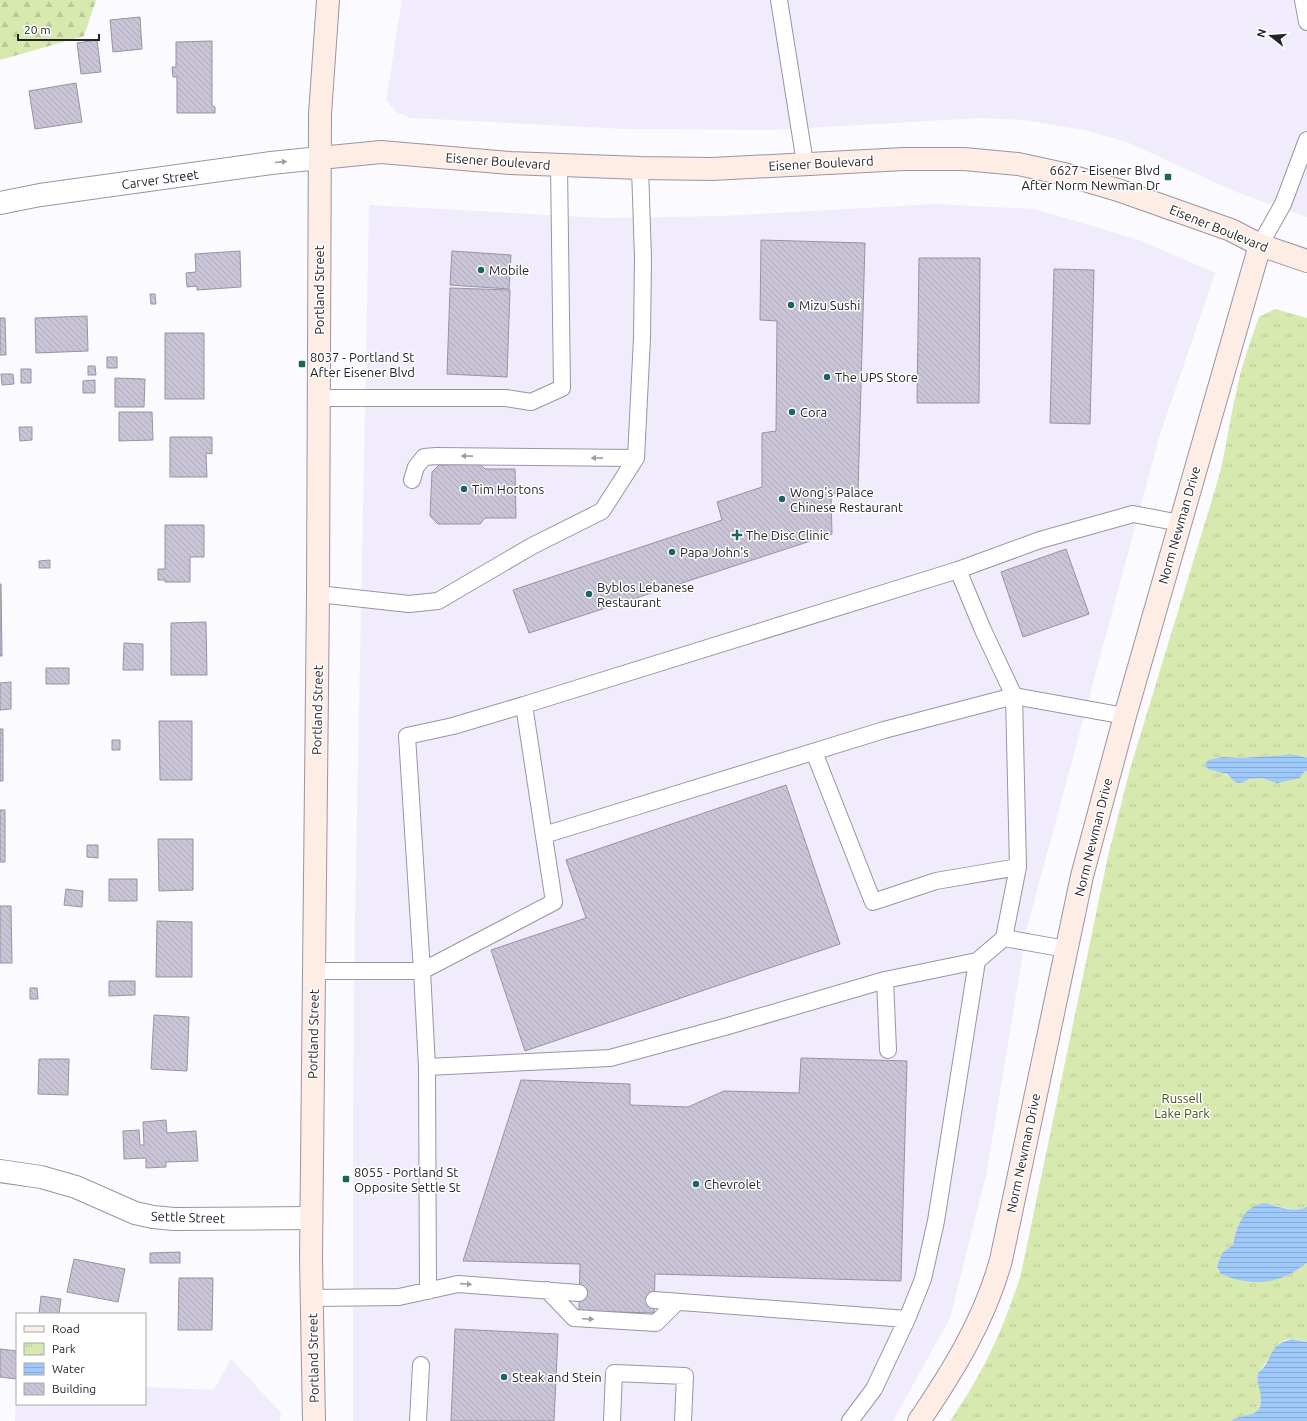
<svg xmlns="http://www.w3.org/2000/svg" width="1307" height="1421" font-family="Ubuntu,sans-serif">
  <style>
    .built { fill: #f1ecfc }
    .forest { fill: url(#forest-firs) }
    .park { fill: url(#park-tufts) }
    .water { fill: url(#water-rules) }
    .building { fill: url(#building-back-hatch); stroke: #9892a4 }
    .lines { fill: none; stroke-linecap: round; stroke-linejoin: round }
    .lane-casing { stroke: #9994a5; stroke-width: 18 }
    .street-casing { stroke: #9994a5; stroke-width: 24 }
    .secondary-casing { stroke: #9994a5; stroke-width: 24 }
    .lane { stroke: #fff; stroke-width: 16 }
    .street { stroke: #fff; stroke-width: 22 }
    .secondary { stroke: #feede4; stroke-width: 22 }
    .oneway { fill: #9d9c9f }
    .poi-dot { fill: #1b655b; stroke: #fff; stroke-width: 1.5 }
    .labels { text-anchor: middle; stroke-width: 3; stroke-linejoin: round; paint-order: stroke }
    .street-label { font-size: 13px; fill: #25232a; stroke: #fff }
    .poi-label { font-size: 13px; fill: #25232a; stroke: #fff; text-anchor: start }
    .park-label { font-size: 13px; fill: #465515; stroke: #fff }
  </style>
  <defs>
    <pattern id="forest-firs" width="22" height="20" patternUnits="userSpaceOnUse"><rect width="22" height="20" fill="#d7e9af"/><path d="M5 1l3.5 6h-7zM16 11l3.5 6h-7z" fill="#b8c897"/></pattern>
    <pattern id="park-tufts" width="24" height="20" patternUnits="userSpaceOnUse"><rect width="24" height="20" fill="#d7e9af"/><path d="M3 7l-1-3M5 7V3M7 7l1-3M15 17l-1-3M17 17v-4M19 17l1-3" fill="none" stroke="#b8c897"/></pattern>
    <pattern id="water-rules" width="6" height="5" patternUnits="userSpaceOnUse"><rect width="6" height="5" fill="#9fc9f9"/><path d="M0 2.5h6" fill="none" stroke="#89acd6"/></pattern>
    <pattern id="building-back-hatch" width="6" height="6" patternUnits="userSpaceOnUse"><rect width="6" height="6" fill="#cac4d7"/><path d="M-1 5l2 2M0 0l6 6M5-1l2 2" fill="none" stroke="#ada8b9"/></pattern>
  </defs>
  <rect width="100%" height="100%" fill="#fbfafe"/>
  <!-- built -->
  <path class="built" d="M402,0h905v217l-71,-25 -109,-50 -43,-12 -61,-10 -41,-2 -210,12 -147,-1 -214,-11 -15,-6 -10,-12z
    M935,204l100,5 104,31 76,33 -56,165 -132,490 -41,248 -36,142 -57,103h-540v-308l2,-198 14,-710 235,13 119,-2z
    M231,1359l50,54 -1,8h-265l2,-39v22h128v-17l69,3z"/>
  <!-- forest -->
  <path class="forest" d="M0,0h96l-12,36 -84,24z"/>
  <!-- park -->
  <path class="park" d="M1275,309l32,9v440l-10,-3 -56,3 -18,-1 -10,13c14,1 17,11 31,12 5,-4 14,-6 21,-3l35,-1 4,-6 3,-1v436c-13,6 -26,-1 -39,-3 -3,-1 -6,0 -9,2 -19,7 -22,20 -26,39l-11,8 -5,16 3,4 22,8 14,1 30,-6 21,-13v79c-25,-8 -29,1 -41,20 -3,5 -7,9 -9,14l5,20 -3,13c-8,9 -21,5 -27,12h-282c33,-47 54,-93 71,-147l87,-418 22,-87 88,-289c8,-28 11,-58 18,-87 5,-26 14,-51 23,-76z"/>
  <!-- water -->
  <path class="water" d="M1287,755h10l10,3v13l-3,1 -4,6 -23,5 -15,-5 -13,1 -5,3 -5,1 -4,-1 -8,-8 -19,-5 -3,-4 3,-5 15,-3 18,1z
    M1266,1203c13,4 28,10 41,4v56c-7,4 -13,10 -21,13 -21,9 -46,8 -66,-3l-3,-6 5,-14 11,-8c4,-20 10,-39 33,-42z
    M1292,1339l15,3v79h-75c6,-7 19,-3 27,-12 6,-17 -4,-23 -1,-36 16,-13 8,-28 34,-34z"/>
  <!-- building -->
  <path class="building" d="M140,17l2,32 -29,3 -3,-32z
    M97,40l4,32 -20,2 -4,-31z
    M212,41v65l3,1v6h-38v-36h-4l-1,-10h4v-25z
    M76,83l6,39 -47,7 -6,-38z
    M761,240l104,3 -7,249 -27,2 1,40 -303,99 -16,-43 209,-70 -5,-18 45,-15v-54l14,-2 1,-110 -17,-1z
    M240,251l1,36 -44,3v-4l-10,1 -1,-14 10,-1 -1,-18z
    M452,251l59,4 -2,34 -59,-4z
    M919,258h61l-1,145h-62z
    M1054,269l40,1 -4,154 -40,-1z
    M450,288l60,2 -3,87 -60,-3z
    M150,294h5l1,10h-5z
    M87,316l1,35 -52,2 -1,-35z
    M0,318h5l1,37h-6z
    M165,333h39v66h-39z
    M107,357h10v11h-10z
    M88,366h7l1,9h-8z
    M21,369h10v14h-10z
    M1,374h12l1,10 -12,1z
    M115,378l30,1 -1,28h-29z
    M95,380v13h-12v-12z
    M119,412h33l1,28 -34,1z
    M19,427h13v13l-12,1z
    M170,437h42v17l-6,-1 1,24h-37z
    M480,464l5,5h30l1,49h-31l-5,6h-42l-8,-8 2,-44 7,-7z
    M165,525h39v32h-14v25h-25v-2h-7v-11h7z
    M1066,549l23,65 -66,23 -22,-65z
    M50,560v8h-11v-7z
    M0,584h1l1,72h-2z
    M206,622l1,53h-36v-52z
    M124,643l19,1v26h-20z
    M46,668h23v16h-23z
    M11,682v27l-11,1v-27z
    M159,721h33v59h-32z
    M0,729h3v52h-3z
    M112,740h8v10h-8z
    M786,785l54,159 -315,107 -34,-101 95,-32 -20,-58z
    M0,810h5v52h-5z
    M158,839h35v51l-34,1z
    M87,845h11v13l-11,-1z
    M109,879h28v22h-28z
    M66,889l17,2 -1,16 -18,-2z
    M0,906h11l1,57h-12z
    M157,921l35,1v55h-36z
    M109,981h26v14l-26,1z
    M30,988h7l1,11h-8z
    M154,1015l35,2 -2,54 -36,-2z
    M801,1058l106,3 -6,220 -246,-7 -1,39 -75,-2 1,-47 -117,-3 58,-181 109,4v21l58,2 36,-16 75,2z
    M39,1059h30l-1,36 -30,-1z
    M166,1120l1,13 29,-2 2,30 -32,1v5l-20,1v-10l-22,1 -1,-28 16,-1 1,15h4l-1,-23z
    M180,1252v11h-30v-10z
    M74,1259l51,10 -7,33 -51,-10z
    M179,1278h34l-1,52h-34z
    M41,1296l20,3 -2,15h-20z
    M455,1329l103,5 -4,87h-103z
    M0,1349l17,2v28l-17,-2z"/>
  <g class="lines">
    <defs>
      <path id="lane" d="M779,0l26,163
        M1303,0l4,22
        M1260,245l23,-41 24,-64
        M318,398h188l25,4 31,-14 -3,-223
        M412,480l4,-13 8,-10 12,-1 200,2
        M958,570l82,-30 93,-26 47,9
        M318,594l91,10 29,-3 94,-55 70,-35 34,-53 6,-120 1,-80 -3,-90
        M524,705l434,-135 25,60 31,66 4,171 -82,14 -63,21 -59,-150
        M524,705l30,197 -132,69 -15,-235 46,-10z
        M544,835l340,-105 130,-34 111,20
        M1004,938l14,-71
        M314,971h108l5,96 1,224
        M885,980l3,70
        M427,1067l183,-9 118,-32 157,-46 92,-19
        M547,1290l27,28 82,5 21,-21
        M312,1298l87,-1 59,-13 121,9
        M654,1300l253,19
        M418,1421l3,-56
        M612,1421l2,-48 71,3 -2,45
        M850,1421l24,-32 33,-70 16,-40 13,-58 41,-260 27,-23 62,11"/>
      <path id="street" d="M0,203l40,-8 231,-32 49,-5
        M0,1171l41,6 35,10 59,26 18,4 21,2 137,-1"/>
      <path id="secondary" d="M320,158l61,-6 129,11 130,5 72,1 192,-10h60l54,5 46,10 54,16 113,40 29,15 47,16
        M314,1421l-3,-163 7,-664 2,-480 8,-114
        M919,1421c34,-50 66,-102 82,-161l81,-384 43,-160 135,-471"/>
    </defs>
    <!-- lane casing -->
    <use href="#lane" class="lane-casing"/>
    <!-- street casing -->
    <use href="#street" class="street-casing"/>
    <!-- secondary casing -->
    <use href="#secondary" class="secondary-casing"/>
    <!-- lane -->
    <use href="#lane" class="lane"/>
    <!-- street -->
    <use href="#street" class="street"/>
    <!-- secondary -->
    <use href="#secondary" class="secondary"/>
  </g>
  <!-- one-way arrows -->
  <defs><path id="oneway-solid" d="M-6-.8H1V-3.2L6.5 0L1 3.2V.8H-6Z"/></defs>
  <g class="oneway">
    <use href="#oneway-solid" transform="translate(281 162) rotate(-5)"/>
    <use href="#oneway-solid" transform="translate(467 456) rotate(-179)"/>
    <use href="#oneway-solid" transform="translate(597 458) rotate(-179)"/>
    <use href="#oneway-solid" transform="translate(466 1284) rotate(4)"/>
    <use href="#oneway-solid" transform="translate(588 1319) rotate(3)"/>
  </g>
  <!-- markers -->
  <g class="poi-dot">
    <rect x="1164" y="173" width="8" height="8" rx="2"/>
    <circle cx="481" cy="270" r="4"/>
    <circle cx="791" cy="305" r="4"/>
    <rect x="298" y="360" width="8" height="8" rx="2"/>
    <circle cx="827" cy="377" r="4"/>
    <circle cx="792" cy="412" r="4"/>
    <circle cx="464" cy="489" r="4"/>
    <circle cx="782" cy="499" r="4"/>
    <path d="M735 529h4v4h4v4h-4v4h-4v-4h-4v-4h4z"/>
    <circle cx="672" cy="552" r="4"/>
    <circle cx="589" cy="594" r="4"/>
    <rect x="342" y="1175" width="8" height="8" rx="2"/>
    <circle cx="696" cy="1184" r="4"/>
    <circle cx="504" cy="1377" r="4"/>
  </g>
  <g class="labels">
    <!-- street labels -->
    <g class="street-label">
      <text transform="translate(498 161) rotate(4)" y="5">Eisener Boulevard</text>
      <text transform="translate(821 163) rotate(-3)" y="5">Eisener Boulevard</text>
      <text transform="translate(160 179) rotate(-8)" y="5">Carver Street</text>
      <text transform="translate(1219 228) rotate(22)" y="5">Eisener Boulevard</text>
      <text transform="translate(319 290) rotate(-90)" y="5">Portland Street</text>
      <text transform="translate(1179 525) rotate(-74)" y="5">Norm Newman Drive</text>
      <text transform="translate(317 710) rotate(-89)" y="5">Portland Street</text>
      <text transform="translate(1093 837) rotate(-76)" y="5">Norm Newman Drive</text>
      <text transform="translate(313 1034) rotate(-89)" y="5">Portland Street</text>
      <text transform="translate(1023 1153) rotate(-78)" y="5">Norm Newman Drive</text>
      <text transform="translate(188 1217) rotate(2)" y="5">Settle Street</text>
      <text transform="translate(313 1358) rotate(-91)" y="5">Portland Street</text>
    </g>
    <!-- poi labels -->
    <g class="poi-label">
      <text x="1160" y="175" text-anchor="end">6627 - Eisener Blvd<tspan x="1160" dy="15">After Norm Newman Dr</tspan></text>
      <text x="489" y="275">Mobile</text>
      <text x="799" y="310">Mizu Sushi</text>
      <text x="310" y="362">8037 - Portland St<tspan x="310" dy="15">After Eisener Blvd</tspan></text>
      <text x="835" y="382">The UPS Store</text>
      <text x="800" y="417">Cora</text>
      <text x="472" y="494">Tim Hortons</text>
      <text x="790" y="497">Wong's Palace<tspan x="790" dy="15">Chinese Restaurant</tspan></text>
      <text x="746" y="540">The Disc Clinic</text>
      <text x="680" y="557">Papa John's</text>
      <text x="597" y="592">Byblos Lebanese<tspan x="597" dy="15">Restaurant</tspan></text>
      <text x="354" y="1177">8055 - Portland St<tspan x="354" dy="15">Opposite Settle St</tspan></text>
      <text x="704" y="1189">Chevrolet</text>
      <text x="512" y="1382">Steak and Stein</text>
    </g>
    <!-- park labels -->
    <g class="park-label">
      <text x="1182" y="1103">Russell<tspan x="1182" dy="15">Lake Park</tspan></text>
    </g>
  </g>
  <!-- legend -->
  <rect x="16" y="1313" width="130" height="92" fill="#ffffff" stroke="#a8a7aa"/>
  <rect x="24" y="1326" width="20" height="6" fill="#feede4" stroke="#a8a7aa"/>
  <text x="52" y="1333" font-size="12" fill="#25232a">Road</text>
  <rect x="24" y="1343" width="20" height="12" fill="url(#park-tufts)" stroke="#a8a7aa"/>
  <text x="52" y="1353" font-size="12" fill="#25232a">Park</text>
  <rect x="24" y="1363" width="20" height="12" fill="url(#water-rules)" stroke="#a8a7aa"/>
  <text x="52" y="1373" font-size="12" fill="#25232a">Water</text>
  <rect x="24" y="1383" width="20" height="12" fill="url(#building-back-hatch)" stroke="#a8a7aa"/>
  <text x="52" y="1393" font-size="12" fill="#25232a">Building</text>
  <!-- north arrow -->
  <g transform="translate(1271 36) rotate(287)" stroke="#ffffff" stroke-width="3" paint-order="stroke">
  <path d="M0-3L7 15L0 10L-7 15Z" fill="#25232a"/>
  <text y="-6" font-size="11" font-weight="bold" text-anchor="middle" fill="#25232a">N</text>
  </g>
  <!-- scale -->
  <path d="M18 34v6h81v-6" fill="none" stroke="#25232a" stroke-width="2"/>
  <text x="24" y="34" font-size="12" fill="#25232a" stroke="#ffffff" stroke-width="3" paint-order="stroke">20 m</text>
</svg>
